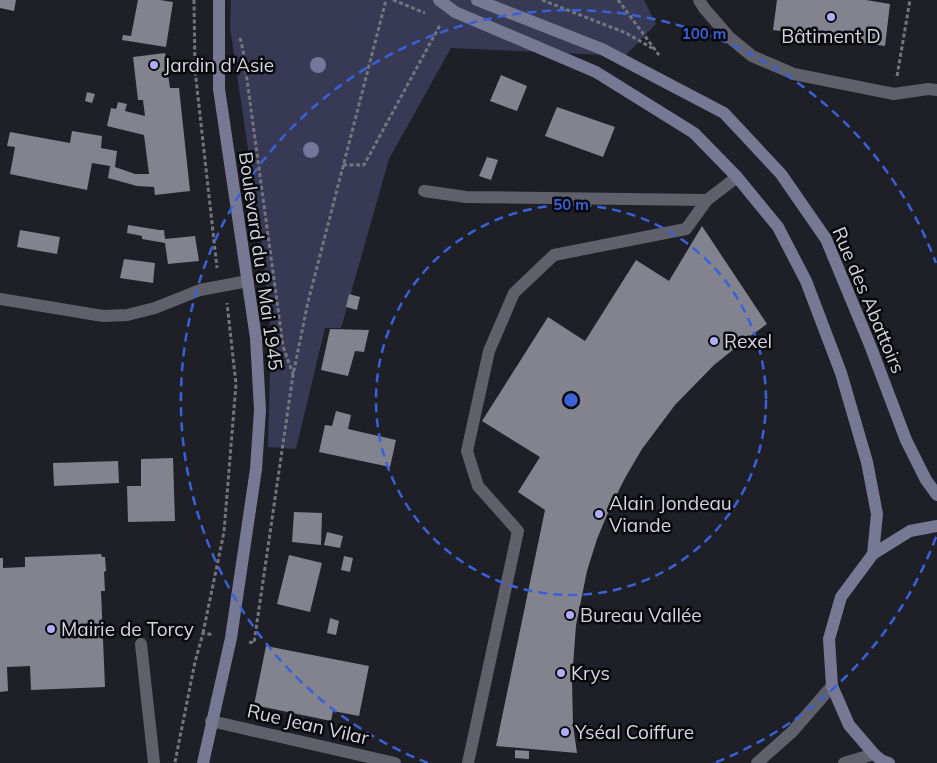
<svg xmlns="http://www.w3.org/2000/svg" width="937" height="763" font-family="Mulish,sans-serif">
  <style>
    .green { fill: #383955 }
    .building { fill: #82838e }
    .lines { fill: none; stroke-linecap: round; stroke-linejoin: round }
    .path { stroke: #74757c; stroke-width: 3; stroke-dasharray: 4 2.5; stroke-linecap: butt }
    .lane { stroke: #5f606a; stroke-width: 12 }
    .street { stroke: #5f606a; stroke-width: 12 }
    .secondary { stroke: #777893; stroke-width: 12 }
    .tree { fill: #75769a }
    .ring { fill: none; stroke: #3962d9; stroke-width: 2.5; stroke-dasharray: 9 6 }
    .poi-dot { fill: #aeaefb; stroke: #09090d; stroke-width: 2 }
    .labels { text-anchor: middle; stroke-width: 5; stroke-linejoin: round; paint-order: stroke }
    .poi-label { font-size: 19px; fill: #d5d6dc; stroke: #09090d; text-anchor: start }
    .street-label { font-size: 19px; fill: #d5d6dc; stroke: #09090d }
    .centre { fill: #3962d9; stroke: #09090d; stroke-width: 2.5 }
    .ring-label { font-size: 15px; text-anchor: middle; font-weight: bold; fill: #3962d9; stroke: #09090d; stroke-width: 5; stroke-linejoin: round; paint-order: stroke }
  </style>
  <rect width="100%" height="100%" fill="#1f1f27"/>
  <!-- green -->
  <path class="green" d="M231,0h413l12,24 -31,32 -174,-8 -62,111 -48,169h-16l-29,121 -28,-2 3,-115 -10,-95 -31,-210z"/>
  <!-- building -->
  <path class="building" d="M0,0h16l-2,11 -14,-3z
    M138,0h22l13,2 -7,45 -44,-7 1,-5 8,1z
    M777,0h89l24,4 -5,42 -112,-16z
    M165,53l5,35h9l11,103 -35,4 -1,-8 -17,-1 -29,-8 2,-12 -18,-3 -5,27 -77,-16 5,-27 -8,-1 3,-14 60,11 2,-12 30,5 -1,12 16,3 -2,16 20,7h14l-5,-39 -37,-9 4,-18 5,1 2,-7 9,2 -2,7 20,5 -2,-16h-5l-5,-43z
    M501,75l26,11 -10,25 -27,-10z
    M87,92l8,2 -3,9 -7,-2z
    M557,107l58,20 -12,30 -58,-21z
    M487,157l11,3 -7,20 -12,-4z
    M128,225l31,5h5l1,9 30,-3 4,25 -31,3 -3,-21 -23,-4v-3l-15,-3z
    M702,226l65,98 -18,13 -35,28 -39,40 -33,44 -17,29 -15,30 -13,31 -10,32 -11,54 -4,55 1,45 4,28 -81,-7 49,-236 -27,-18 22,-35 -58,-36 66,-104 37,24 51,-81 33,21z
    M20,230l40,7 -3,17 -40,-7z
    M124,259l31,4 -2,20 -33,-5z
    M349,294l11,3 -3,13 -11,-3z
    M330,329l39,1 -5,22 -9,-1 -7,25 -27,-6z
    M336,411l15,4 -3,14 48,11 -6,27 -71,-15 6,-27 7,1z
    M173,458l2,63 -47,1 -1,-36h14v-27z
    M118,461l1,22 -65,3 -1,-23z
    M294,512l28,1 -1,32 -29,-3z
    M327,532l16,4 -3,12 -16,-3z
    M101,554l1,3h3l1,14 -2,1 1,19h-4l4,96 -74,3 -1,-24 -23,1 1,24 -8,1v-134h3v10l22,-1v-10z
    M289,555l33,8 -12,49 -33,-8z
    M344,556l9,2 -3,14 -9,-2z
    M330,618l9,3 -3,14 -9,-2z
    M266,646l103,20 -10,50 -26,-5 -2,10 -77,-16z
    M515,750l14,1v8l-14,-1z"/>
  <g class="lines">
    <!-- path -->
    <path class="path" d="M194,0l1,70 22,198
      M393,0l32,13
      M542,0l84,33 26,15
      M618,0l41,55
      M240,38l3,12 40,296 10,28
      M897,76l13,-76
      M343,165h21l76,-140
      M203,633l21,-101 12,-148 -9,-81
      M249,642l5,1 39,-268 15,-73 78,-302
      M175,762l20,-100 8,-29 11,2"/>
    <!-- lane -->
    <path class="lane" d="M468,763l50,-232 -40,-45 -11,-35 22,-100 25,-58 40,-38 132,-26 21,-29"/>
    <!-- street -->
    <path class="street" d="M699,0l5,8 25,29 23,19 42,18 100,20 34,-5 9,1
      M424,191l42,6 241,3 30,-23
      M0,299l103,17 24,-1 28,-7 45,-18 48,-9
      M141,644l13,119
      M211,721l184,42
      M757,763l35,-31 40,-46
      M844,763l30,-9"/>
    <!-- secondary -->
    <path class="secondary" d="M439,0l16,12 141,60 98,61 43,44 41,50 28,54 35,92 26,89 10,52 -4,40
      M477,0l125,49 122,64 57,61 45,65 44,106 36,95 20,40 11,15
      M203,763l28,-125 25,-169 4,-59 -4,-72 -37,-249v-89
      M889,763l-8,-3 -7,-6 -25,-29 -17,-39 -3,-47 12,-42 32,-43 37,-23 27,-5"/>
  </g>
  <!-- trees -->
  <g class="tree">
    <circle cx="318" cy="65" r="8"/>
    <circle cx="311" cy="150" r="8"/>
  </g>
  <!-- distance rings -->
  <g class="ring">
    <circle cx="571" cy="400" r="195"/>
    <path d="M936 537A390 390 0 0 1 714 763M428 763A390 390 0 1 1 936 263"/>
  </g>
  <!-- markers -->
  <g class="poi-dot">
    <circle cx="831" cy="17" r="5"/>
    <circle cx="154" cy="65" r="5"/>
    <circle cx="714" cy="341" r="5"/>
    <circle cx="599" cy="514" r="5"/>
    <circle cx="570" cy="615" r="5"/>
    <circle cx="51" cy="629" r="5"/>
    <circle cx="561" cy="673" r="5"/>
    <circle cx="565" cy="732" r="5"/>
  </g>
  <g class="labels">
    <!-- poi labels -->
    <g class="poi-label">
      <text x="831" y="43" text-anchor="middle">Bâtiment D</text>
      <text x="164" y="72">Jardin d'Asie</text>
      <text x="724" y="348">Rexel</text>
      <text x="609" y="510">Alain Jondeau<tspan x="609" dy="22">Viande</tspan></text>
      <text x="580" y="622">Bureau Vallée</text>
      <text x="61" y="636">Mairie de Torcy</text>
      <text x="571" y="680">Krys</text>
      <text x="575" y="739">Yséal Coiffure</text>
    </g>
    <!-- street labels -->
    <g class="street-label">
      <text transform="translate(261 261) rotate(82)" y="7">Boulevard du 8 Mai 1945</text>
      <text transform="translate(869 300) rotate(67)" y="7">Rue des Abattoirs</text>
      <text transform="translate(308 724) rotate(13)" y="7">Rue Jean Vilar</text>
    </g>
  </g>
  <circle cx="571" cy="400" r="8" class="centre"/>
  <g class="ring-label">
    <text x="704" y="39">100 m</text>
    <text x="571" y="210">50 m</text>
  </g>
</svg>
